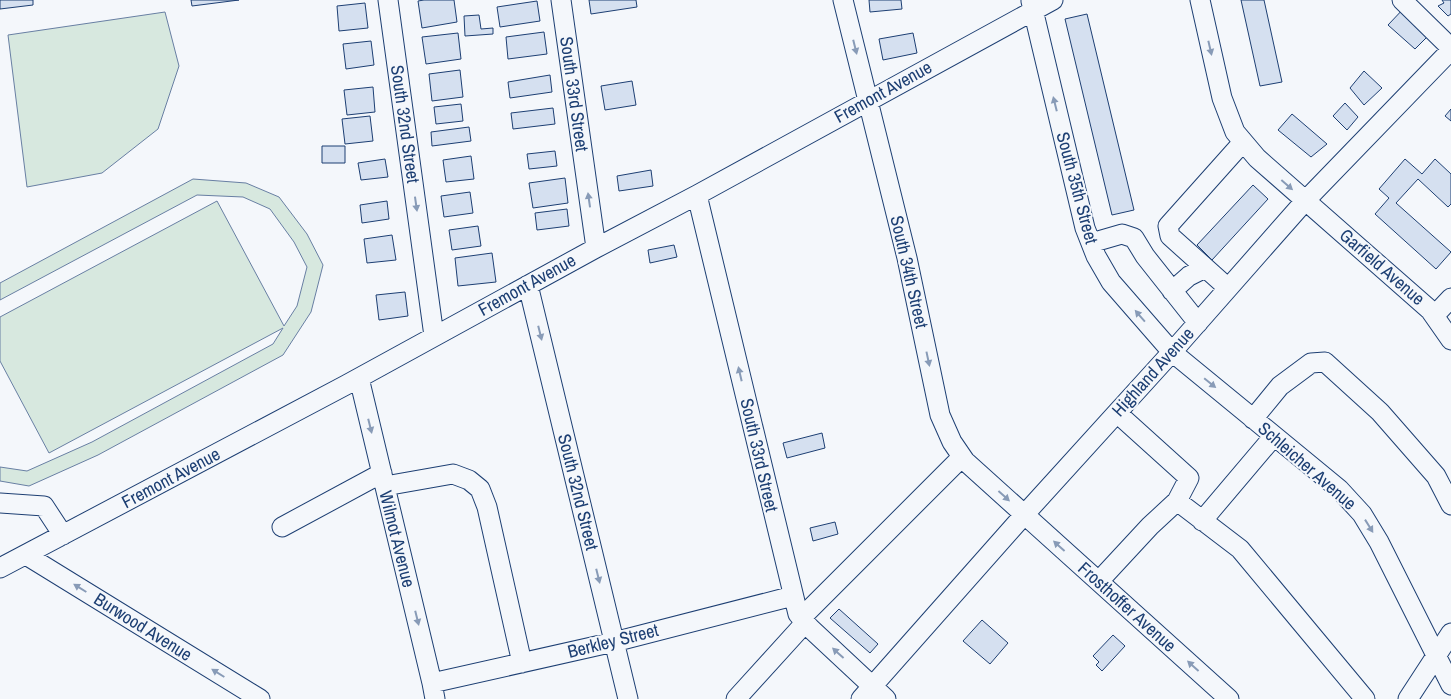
<svg xmlns="http://www.w3.org/2000/svg" width="1451" height="699" font-family="'Archivo Narrow',sans-serif">
  <style>
    .green { fill: #d7e8df; stroke: #687fa3 }
    .building { fill: #d5e0f0; stroke: #1d3f73 }
    .lines { fill: none; stroke-linecap: round; stroke-linejoin: round }
    .minor-casing { stroke: #1d3f73; stroke-width: 21 }
    .minor { stroke: #f4f7fb; stroke-width: 19 }
    .oneway { fill: #889bb7 }
    .labels { text-anchor: middle; stroke-width: 4; stroke-linejoin: round; paint-order: stroke }
    .street-label { font-size: 18px; fill: #1d3f73; stroke: #f4f7fb }
  </style>
  <rect width="100%" height="100%" fill="#f4f7fb"/>
  <!-- green -->
  <path class="green" d="M165,12l14,54 -21,63 -56,44 -75,14 -19,-152z
    M193,179l53,4 33,14 28,37 16,31 -12,47 -28,43 -185,100 -69,31 -29,-5v-14l27,4 65,-29 181,-98 10,-16 -234,125 -49,-92v-44l217,-116 67,125 13,-20 10,-39 -13,-25 -24,-33 -27,-12 -46,-2 -197,105v-17z"/>
  <!-- building -->
  <path class="building" d="M0,0h33v5l-33,4z
    M191,0h48l-47,6z
    M424,0h30l3,22 -35,6 -4,-27z
    M589,0h47l1,7 -46,7z
    M869,0h32l1,9 -32,3z
    M1241,0h23l18,82 -22,4z
    M1442,0h9v14l-3,2 -10,-10 6,-3z
    M537,1l3,20 -40,6 -3,-20z
    M365,3l3,25 -29,3 -2,-25z
    M1406,6l25,27 -16,16 -27,-24z
    M1087,14l47,196 -22,5 -47,-196z
    M479,15l2,14 12,-1v6l-28,2 -1,-20z
    M544,32l3,22 -39,5 -2,-22z
    M458,33l3,26 -35,5 -4,-27z
    M913,33l4,20 -34,7 -4,-21z
    M371,41l3,24 -28,4 -3,-25z
    M460,70l3,27 -31,4 -3,-27z
    M1364,71l18,17 -18,17 -14,-17z
    M550,75l2,17 -42,6 -2,-16z
    M632,81l4,24 -31,5 -4,-24z
    M373,87l2,25 -28,3 -3,-25z
    M1345,103l13,14 -11,13 -14,-14z
    M461,104l2,17 -27,3 -2,-17z
    M553,108l2,16 -42,5 -2,-16z
    M1451,109v12l-6,-5z
    M1292,114l35,30 -16,13 -33,-27z
    M370,116l3,25 -28,3 -3,-25z
    M469,127l2,14 -39,5 -1,-14z
    M322,146h23v17h-23z
    M555,151l2,15 -28,3 -2,-15z
    M471,156l3,23 -28,3 -3,-22z
    M385,159l3,18 -27,3 -3,-17z
    M1405,159l17,15 13,-15 16,15v30l-3,3 -30,-28 -22,24 55,49 -15,17 -61,-55 14,-16 -10,-9z
    M651,170l2,16 -34,5 -2,-15z
    M565,178l3,25 -35,5 -4,-25z
    M1253,185l15,14 -56,61 -15,-15z
    M470,192l3,21 -29,4 -3,-21z
    M387,201l2,18 -27,4 -2,-18z
    M567,209l2,17 -32,4 -2,-17z
    M478,226l3,20 -29,4 -3,-20z
    M392,235l4,25 -29,3 -3,-24z
    M674,245l3,12 -27,6 -2,-13z
    M492,253l4,29 -38,4 -3,-28z
    M405,292l3,24 -29,4 -3,-25z
    M822,433l3,15 -38,10 -4,-15z
    M835,522l3,12 -25,7 -3,-13z
    M839,609l39,35 -8,9 -40,-35z
    M982,620l26,23 -18,21 -27,-23z
    M1113,635l12,11 -23,25 -6,-6 3,-3 -6,-6z"/>
  <g class="lines">
    <defs>
      <path id="minor" d="M388,0l46,336
        M561,0l35,248
        M843,0l64,258 33,157 12,27 13,19 264,238
        M1200,0l22,98 13,34 22,26 173,152 21,30
        M1402,0l49,48
        M1031,1l54,227 11,28 15,26 61,70 167,137 23,25 17,28 72,143
        M697,195l101,419 12,14 76,71
        M1091,243l31,-9 12,4 11,18 53,67
        M528,285l100,414
        M1228,288l-58,-52 -2,-10 75,-84
        M1172,291l17,-15 16,-8
        M1434,316l17,-18
        M359,378l73,305 3,16
        M1117,413l72,65 -12,23
        M1253,419l27,-33 31,-23 14,-1 55,50 56,64 15,29
        M385,486l68,-12 16,6 11,9 7,18 35,156
        M0,503l44,3 19,29
        M1202,521l72,-85
        M282,527l100,-54
        M26,555l234,144
        M0,568l346,-183 250,-137 101,-53 356,-195
        M1099,581l51,-55 27,-25 63,48 125,150
        M801,618l161,-161
        M432,683l182,-41 179,-46
        M736,699l69,-76
        M861,699l163,-184 148,-163 133,-151 146,-151
        M1408,699l43,-66"/>
    </defs>
    <!-- minor casing -->
    <use href="#minor" class="minor-casing"/>
    <!-- minor -->
    <use href="#minor" class="minor"/>
  </g>
  <!-- one-way arrows -->
  <defs><path id="oneway-solid" d="M-6-.8H1V-3.2L6.5 0L1 3.2V.8H-6Z" transform="scale(1.25)"/></defs>
  <g class="oneway">
    <use href="#oneway-solid" transform="translate(855 47) rotate(76)"/>
    <use href="#oneway-solid" transform="translate(1210 48) rotate(77)"/>
    <use href="#oneway-solid" transform="translate(1055 104) rotate(-104)"/>
    <use href="#oneway-solid" transform="translate(1287 185) rotate(41)"/>
    <use href="#oneway-solid" transform="translate(589 200) rotate(-98)"/>
    <use href="#oneway-solid" transform="translate(416 204) rotate(82)"/>
    <use href="#oneway-solid" transform="translate(1140 316) rotate(-131)"/>
    <use href="#oneway-solid" transform="translate(540 333) rotate(76)"/>
    <use href="#oneway-solid" transform="translate(928 359) rotate(78)"/>
    <use href="#oneway-solid" transform="translate(740 374) rotate(-103)"/>
    <use href="#oneway-solid" transform="translate(1210 383) rotate(39)"/>
    <use href="#oneway-solid" transform="translate(370 426) rotate(76)"/>
    <use href="#oneway-solid" transform="translate(1004 496) rotate(42)"/>
    <use href="#oneway-solid" transform="translate(1369 526) rotate(58)"/>
    <use href="#oneway-solid" transform="translate(1059 546) rotate(-138)"/>
    <use href="#oneway-solid" transform="translate(598 576) rotate(76)"/>
    <use href="#oneway-solid" transform="translate(80 588) rotate(-148)"/>
    <use href="#oneway-solid" transform="translate(417 618) rotate(76)"/>
    <use href="#oneway-solid" transform="translate(838 653) rotate(-138)"/>
    <use href="#oneway-solid" transform="translate(1193 666) rotate(-138)"/>
    <use href="#oneway-solid" transform="translate(218 673) rotate(-148)"/>
  </g>
  <g class="labels">
    <!-- street labels -->
    <g class="street-label">
      <text transform="translate(883 92) rotate(-29)" y="6">Fremont Avenue</text>
      <text transform="translate(574 94) rotate(82)" y="6">South 33rd Street</text>
      <text transform="translate(405 124) rotate(82)" y="6">South 32nd Street</text>
      <text transform="translate(1077 188) rotate(75)" y="6">South 35th Street</text>
      <text transform="translate(1382 267) rotate(41)" y="6">Garfield Avenue</text>
      <text transform="translate(909 272) rotate(77)" y="6">South 34th Street</text>
      <text transform="translate(527 285) rotate(-29)" y="6">Fremont Avenue</text>
      <text transform="translate(1153 372) rotate(-48)" y="6">Highland Avenue</text>
      <text transform="translate(759 455) rotate(77)" y="6">South 33rd Street</text>
      <text transform="translate(1307 466) rotate(41)" y="6">Schleicher Avenue</text>
      <text transform="translate(171 478) rotate(-28)" y="6">Fremont Avenue</text>
      <text transform="translate(578 492) rotate(76)" y="6">South 32nd Street</text>
      <text transform="translate(397 539) rotate(76)" y="6">Wilmot Avenue</text>
      <text transform="translate(1127 607) rotate(42)" y="6">Frosthoffer Avenue</text>
      <text transform="translate(143 627) rotate(32)" y="6">Burwood Avenue</text>
      <text transform="translate(613 641) rotate(-14)" y="6">Berkley Street</text>
    </g>
  </g>
</svg>
